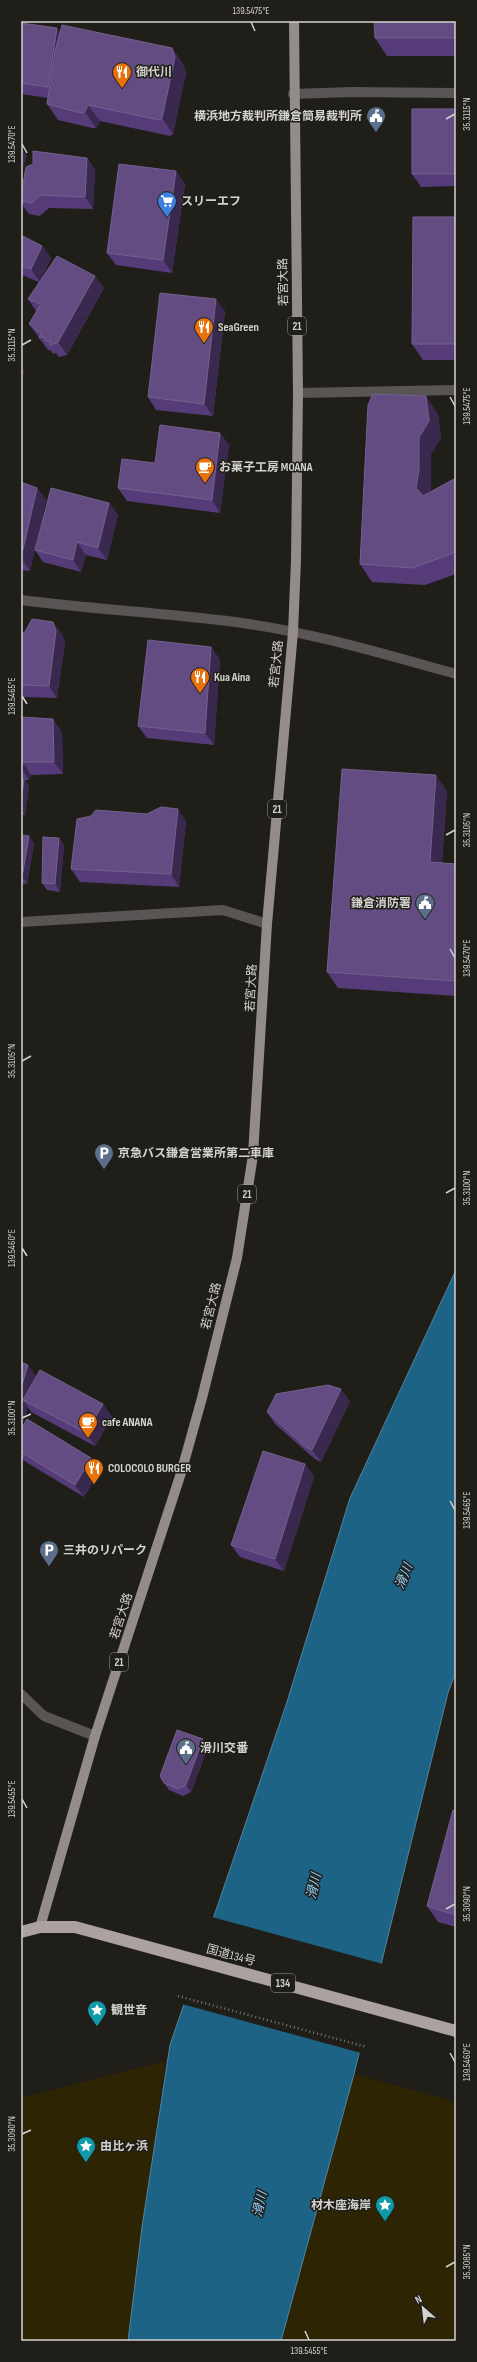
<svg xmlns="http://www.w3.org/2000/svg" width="477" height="2362" font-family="'Sofia Sans Condensed','Noto Sans JP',sans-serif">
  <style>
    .sand { fill: #2d2403 }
    .water { fill: #1d6386; stroke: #54849c }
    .pier { fill: #201e18 }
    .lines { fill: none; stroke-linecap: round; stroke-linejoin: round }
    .path { stroke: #7a7873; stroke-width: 2.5; stroke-dasharray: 1 3; stroke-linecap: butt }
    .street { stroke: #585554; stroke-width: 10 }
    .primary { stroke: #938c8b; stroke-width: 10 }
    .highway { stroke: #aba2a0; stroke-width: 12 }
    .wall { fill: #553c79 }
    .shaded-wall { fill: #3a294f }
    .building { fill: #624c82; stroke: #74618e }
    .ticks { fill: none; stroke: #d4d2ce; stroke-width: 1.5 }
    .labels { text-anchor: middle; stroke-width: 3; stroke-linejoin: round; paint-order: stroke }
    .shield { fill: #201e18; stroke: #9e9c97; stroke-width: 1 }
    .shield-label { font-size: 11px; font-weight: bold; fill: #d4d2ce }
    .poi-label { font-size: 12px; font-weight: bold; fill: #d4d2ce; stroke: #201e18; text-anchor: start }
    .street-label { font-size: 12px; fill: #d4d2ce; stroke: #201e18 }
    .water-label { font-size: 13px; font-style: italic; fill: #92d1f8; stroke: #201e18 }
    .neatline { fill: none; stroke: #d4d2ce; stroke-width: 1.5 }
    .ticks-label { font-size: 10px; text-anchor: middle; fill: #d4d2ce }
  </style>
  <rect width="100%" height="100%" fill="#201e18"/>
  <!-- sand -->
  <path class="sand" d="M165,2061l-37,280h-107v-243z
    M354,2074l102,28v239h-175z"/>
  <!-- water -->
  <path class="water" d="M456,1270v401l-8,22 -94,381 -73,267h-153l14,-114 28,-182 116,-340 64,-207z"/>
  <!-- pier -->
  <path class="pier" d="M212,1917l171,47 -22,89 -179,-49z"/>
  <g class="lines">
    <!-- path -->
    <path class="path" d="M178,1996l189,51"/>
    <!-- street -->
    <path class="street" d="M293,94l59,-2 104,1
      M298,393l158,-3
      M21,600c71,9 143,13 214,22 76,10 148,32 221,52
      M21,922l202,-12 44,14
      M21,1694l23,22 51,20"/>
    <!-- primary -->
    <path class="primary" d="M40,1927l55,-191 86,-263 21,-75 35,-140 16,-103 14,-231 26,-292 3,-72 2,-167 -4,-372"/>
    <!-- highway -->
    <path class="highway" d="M21,1932l19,-5h35l381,104"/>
  </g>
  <!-- wall -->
  <path class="wall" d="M456,21v35h-69l-12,-18z
    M21,23l39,10 112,15 11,16 3,9 -13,61 -3,2 -70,-15 -4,7h-4l-34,-8 -11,-16 1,-6 -27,-4z
    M456,109v77l-35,1 -9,-13z
    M87,158l8,12 -2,39 -44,-1 -9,8 -11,-2 -8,-11v-8z
    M176,171l9,13 -13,89 -56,-8 -9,-12z
    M456,217v143h-33l-11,-16z
    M21,235l21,11 9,12 -11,23 64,7 -37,67 -8,2 -3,-4 -3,1 -3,-4h-2l-19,-26 7,-13 -8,-12 11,-17 -17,-7 -1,1z
    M225,311l-12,105 -57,-6 -8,-13z
    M438,414l3,24 -10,16v38l25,-14v96l-31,11 -53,-3 -12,-18z
    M220,433l9,12 -9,68 -93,-12 -9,-13 37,-25z
    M21,482l16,6 9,12 -16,71 -9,-1z
    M109,503l9,12 -11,45 -21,-5 -5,17 -38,-10 -8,-12z
    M21,633l41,1 3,9 -8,55 -36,-1z
    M211,647l9,13 -6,85 -67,-7 -9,-12z
    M21,717l41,15 1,42 -32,1 -2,5h-4l4,6 -4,29h-4z
    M447,791l-5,72 14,1v132l-118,-8 -11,-16z
    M91,816l95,5 -7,66 -99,-5 -9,-13z
    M21,835l13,8 -7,41 -6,-1z
    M59,838l5,7 -4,47 -13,-2 -5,-7z
    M21,1362l15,14 67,28 9,13 -17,29 -64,-34 -3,-5 -6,17h-1z
    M350,1401l-29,61 -6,-3 -40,-35 -8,-12z
    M21,1429l70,29 9,12 -16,27 -63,-38z
    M305,1464l9,13 -30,94 -44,-14 -9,-12z
    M208,1747l-17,45 -8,4 -14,-6 -5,-7z
    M456,1811v116l-18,-5 -11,-16z"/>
  <!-- shaded-wall -->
  <path class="shaded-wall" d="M57,28l8,12 -8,60 -9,-13z
    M172,48l11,16 3,9 -13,61 -11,-16z
    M88,105l12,16 -4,7 -11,-16z
    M21,147l6,9 -6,17z
    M87,158l8,12 -2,39 -8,-12z
    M176,171l9,13 -13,89 -9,-13z
    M42,246l9,12 -11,24 -9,-13z
    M95,276l9,12 -37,67 -9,-13z
    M216,299l9,12 -12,105 -9,-12z
    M21,366l4,5 -4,7z
    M426,396l12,18 3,24 -10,16v34l-2,18 -13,-18 3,-51z
    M220,433l9,12 -9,68 -8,-13z
    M37,488l9,12 -16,71 -9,-13z
    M109,503l9,12 -11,45 -9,-12z
    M77,542l9,13 -5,17 -8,-12z
    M53,622l9,12 3,9 -8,55 -8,-12z
    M211,647l9,13 -6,85 -9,-12z
    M53,719l9,13 1,42 -9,-12z
    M23,762l8,13 -2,5 -8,-12z
    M436,775l11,16 -6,87 -11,-16z
    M24,779l5,7 -4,29 -4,-6v-6z
    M178,809l8,12 -7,66 -8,-13z
    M29,836l5,7 -7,41 -5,-7z
    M59,838l5,7 -4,47 -5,-8z
    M28,1365l9,13 -14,22 5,7 -6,17 -1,-1v-35z
    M341,1389l9,12 -29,61 -9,-12z
    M103,1404l9,13 -17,29 -9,-13z
    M91,1458l9,12 -16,27 -9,-12z
    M305,1464l9,13 -30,94 -9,-12z
    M203,1739l5,8 -17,45 -5,-7z"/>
  <!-- building -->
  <path class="building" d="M374,21h82v17h-81z
    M21,23l36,5 -9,59 -27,-4z
    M62,25l110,23 3,9 -13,61 -3,2 -71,-15 -3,7 -4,1 -34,-9 8,-53z
    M412,109h44v65h-44z
    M33,151l54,7 -2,39 -44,-2 -10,8 -10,-2v-6l5,-28 7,-3z
    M119,164l57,7 -13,89 -56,-7z
    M413,217h43v127h-44z
    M21,235l21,11 -11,23 -10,-3z
    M57,256l38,20 -37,66 -8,3v-4h-5v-4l-6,1 2,-4 -12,-10 12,-20 -13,-5z
    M160,293l56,6 -12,105 -56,-7z
    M373,394l53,2 3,25 -10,16v33l-3,18 7,8 33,-18v73l-5,3 -39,14 -52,-4 8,-159z
    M160,425l60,8 -8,67 -94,-12 4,-29 33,4z
    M21,482l16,6 -16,70z
    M51,488l58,15 -11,45 -21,-6 -4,18 -38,-10z
    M32,619l21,3 3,9 -7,55 -28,-1v-52l4,-1z
    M148,640l63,7 -6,86 -67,-7z
    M21,717l32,2 1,43h-31l-2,5z
    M342,769l94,6 -6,87 26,2v117l-129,-9z
    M21,779h3l-3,24z
    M161,807l17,2 -7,65 -100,-5 6,-50 14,-3 5,-6 51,4z
    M21,835l8,1 -7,41h-1z
    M43,837l16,1 -4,46 -13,-1z
    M21,1362l7,3 -7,23z
    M40,1370l63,34 -17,29 -63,-33z
    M328,1385l13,4 -29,61 -6,-3 -39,-35 9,-18z
    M27,1419l64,39 -16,27 -54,-33v-23z
    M263,1451l42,13 -30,95 -44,-14z
    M177,1730l26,9 -17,46 -8,4 -14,-6 -4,-7z
    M453,1810l3,1v104l-29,-9z"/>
  <!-- ticks -->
  <path class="ticks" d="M251,22l4,9M446,119l9,-5M22,144l5,9M22,345l9,-5M450,397l5,9M22,696l5,8M446,835l9,-5M450,949l5,9M22,1061l9,-5M446,1193l9,-5M22,1248l5,8M22,1418l9,-4M450,1501l5,9M22,1799l5,9M446,1909l9,-5M450,2053l5,9M22,2134l9,-4M446,2267l9,-5M305,2331l4,9"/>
  <!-- icons -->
  <defs>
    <symbol id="restaurant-pin" viewBox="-11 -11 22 30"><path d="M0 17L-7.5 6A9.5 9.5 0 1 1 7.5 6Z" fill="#e8710a" stroke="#201e18"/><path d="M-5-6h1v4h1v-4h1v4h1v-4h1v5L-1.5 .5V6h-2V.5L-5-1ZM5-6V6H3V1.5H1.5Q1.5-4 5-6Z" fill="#fff"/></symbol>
    <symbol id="civic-pin" viewBox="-11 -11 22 30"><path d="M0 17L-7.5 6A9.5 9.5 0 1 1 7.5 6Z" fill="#5c6f8a" stroke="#201e18"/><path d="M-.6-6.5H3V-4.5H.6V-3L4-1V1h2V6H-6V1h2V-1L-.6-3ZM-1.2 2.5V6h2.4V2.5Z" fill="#fff"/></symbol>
    <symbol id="supermarket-pin" viewBox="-11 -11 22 30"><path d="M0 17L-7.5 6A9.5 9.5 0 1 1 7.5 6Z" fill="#3f7fe0" stroke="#201e18"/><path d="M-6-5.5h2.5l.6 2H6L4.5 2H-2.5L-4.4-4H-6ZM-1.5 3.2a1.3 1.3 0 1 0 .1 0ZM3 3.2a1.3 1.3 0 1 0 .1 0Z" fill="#fff"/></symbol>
    <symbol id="cafe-pin" viewBox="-11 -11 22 30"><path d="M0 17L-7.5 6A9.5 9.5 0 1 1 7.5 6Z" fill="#e8710a" stroke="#201e18"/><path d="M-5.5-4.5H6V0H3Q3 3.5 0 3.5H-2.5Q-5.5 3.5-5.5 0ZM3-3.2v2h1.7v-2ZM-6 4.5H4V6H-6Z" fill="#fff"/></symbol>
    <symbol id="parking-pin" viewBox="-11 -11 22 30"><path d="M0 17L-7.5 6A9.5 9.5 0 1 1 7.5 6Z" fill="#5c6f8a" stroke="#201e18"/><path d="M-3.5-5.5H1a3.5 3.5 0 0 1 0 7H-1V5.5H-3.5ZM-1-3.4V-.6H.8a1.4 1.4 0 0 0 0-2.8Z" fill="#fff"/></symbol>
    <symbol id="sight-pin" viewBox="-11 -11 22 30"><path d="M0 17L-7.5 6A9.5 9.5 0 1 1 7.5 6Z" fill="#0f9aa8" stroke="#201e18"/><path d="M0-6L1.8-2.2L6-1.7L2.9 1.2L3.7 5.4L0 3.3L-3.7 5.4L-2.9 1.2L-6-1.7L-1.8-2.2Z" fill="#fff"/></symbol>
  </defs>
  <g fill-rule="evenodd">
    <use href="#restaurant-pin" x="111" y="61" width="22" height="30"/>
    <use href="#civic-pin" x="365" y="105" width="22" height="30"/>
    <use href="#supermarket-pin" x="156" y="190" width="22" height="30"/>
    <use href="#restaurant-pin" x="193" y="316" width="22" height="30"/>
    <use href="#cafe-pin" x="194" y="456" width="22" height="30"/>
    <use href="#restaurant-pin" x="189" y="666" width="22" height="30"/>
    <use href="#civic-pin" x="414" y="892" width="22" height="30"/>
    <use href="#parking-pin" x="93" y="1142" width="22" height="30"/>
    <use href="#cafe-pin" x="77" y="1411" width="22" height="30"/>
    <use href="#restaurant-pin" x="83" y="1457" width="22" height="30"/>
    <use href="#parking-pin" x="38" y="1539" width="22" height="30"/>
    <use href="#civic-pin" x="175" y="1737" width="22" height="30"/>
    <use href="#sight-pin" x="86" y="1999" width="22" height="30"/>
    <use href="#sight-pin" x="75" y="2135" width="22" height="30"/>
    <use href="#sight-pin" x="374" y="2194" width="22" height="30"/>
  </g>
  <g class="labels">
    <!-- shield labels -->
    <g class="shield">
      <rect x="288" y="317" width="18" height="18" rx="3"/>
      <rect x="268" y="800" width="18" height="18" rx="3"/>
      <rect x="238" y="1185" width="18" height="18" rx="3"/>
      <rect x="110" y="1653" width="18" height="18" rx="3"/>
      <rect x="271" y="1974" width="24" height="18" rx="3"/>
    </g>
    <g class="shield-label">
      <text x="297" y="330">21</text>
      <text x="277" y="813">21</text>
      <text x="247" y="1198">21</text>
      <text x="119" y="1666">21</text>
      <text x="283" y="1987">134</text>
    </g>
    <!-- poi labels -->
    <g class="poi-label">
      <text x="136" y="76">御代川</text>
      <text x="362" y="120" text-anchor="end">横浜地方裁判所鎌倉簡易裁判所</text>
      <text x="181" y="205">スリーエフ</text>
      <text x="218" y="331">SeaGreen</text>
      <text x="219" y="471">お菓子工房 MOANA</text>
      <text x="214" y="681">Kua Aina</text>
      <text x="411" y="907" text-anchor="end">鎌倉消防署</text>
      <text x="118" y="1157">京急バス鎌倉営業所第二車庫</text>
      <text x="102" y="1426">cafe ANANA</text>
      <text x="108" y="1472">COLOCOLO BURGER</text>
      <text x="63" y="1554">三井のリパーク</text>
      <text x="200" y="1752">滑川交番</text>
      <text x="111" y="2014">観世音</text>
      <text x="100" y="2150">由比ヶ浜</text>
      <text x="371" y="2209" text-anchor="end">材木座海岸</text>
    </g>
    <!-- street labels -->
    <g class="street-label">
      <text transform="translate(283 282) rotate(-91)" y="4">若宮大路</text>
      <text transform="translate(276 664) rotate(-84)" y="4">若宮大路</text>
      <text transform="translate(251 988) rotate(-87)" y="4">若宮大路</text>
      <text transform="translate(211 1306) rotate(-76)" y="4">若宮大路</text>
      <text transform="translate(121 1616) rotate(-72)" y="4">若宮大路</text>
      <text transform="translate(231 1955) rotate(15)" y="4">国道134号</text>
    </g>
    <!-- water labels -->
    <g class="water-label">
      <text transform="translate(403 1576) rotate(-68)" y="5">滑川</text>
      <text transform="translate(313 1886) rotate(-77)" y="5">滑川</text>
      <text transform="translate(259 2204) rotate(-77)" y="5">滑川</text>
    </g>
  </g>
  <!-- border -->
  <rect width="477" height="2362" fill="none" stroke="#201e18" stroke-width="44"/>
  <!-- north arrow -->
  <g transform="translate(423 2308) rotate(332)" stroke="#201e18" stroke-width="3" paint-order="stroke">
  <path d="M0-3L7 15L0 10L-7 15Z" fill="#d4d2ce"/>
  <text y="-6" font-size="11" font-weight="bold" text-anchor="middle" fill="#d4d2ce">N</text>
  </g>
  <rect x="22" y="22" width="433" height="2318" class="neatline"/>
  <g class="ticks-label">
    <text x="251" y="14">139.5475°E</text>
    <text transform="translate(466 114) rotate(-90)" y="4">35.3115°N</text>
    <text transform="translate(11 144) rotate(-90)" y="4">139.5470°E</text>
    <text transform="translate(11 345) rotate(-90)" y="4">35.3115°N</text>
    <text transform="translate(466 406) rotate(-90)" y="4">139.5475°E</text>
    <text transform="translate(11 696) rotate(-90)" y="4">139.5465°E</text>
    <text transform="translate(466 830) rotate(-90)" y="4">35.3105°N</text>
    <text transform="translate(466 958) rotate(-90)" y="4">139.5470°E</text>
    <text transform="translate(11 1061) rotate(-90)" y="4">35.3105°N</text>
    <text transform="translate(466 1188) rotate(-90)" y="4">35.3100°N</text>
    <text transform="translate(11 1248) rotate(-90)" y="4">139.5460°E</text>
    <text transform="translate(11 1418) rotate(-90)" y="4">35.3100°N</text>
    <text transform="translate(466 1510) rotate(-90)" y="4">139.5465°E</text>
    <text transform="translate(11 1799) rotate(-90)" y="4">139.5455°E</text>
    <text transform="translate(466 1904) rotate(-90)" y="4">35.3090°N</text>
    <text transform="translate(466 2062) rotate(-90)" y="4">139.5460°E</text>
    <text transform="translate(11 2134) rotate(-90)" y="4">35.3090°N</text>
    <text transform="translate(466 2262) rotate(-90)" y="4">35.3085°N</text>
    <text x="309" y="2354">139.5455°E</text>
  </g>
</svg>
